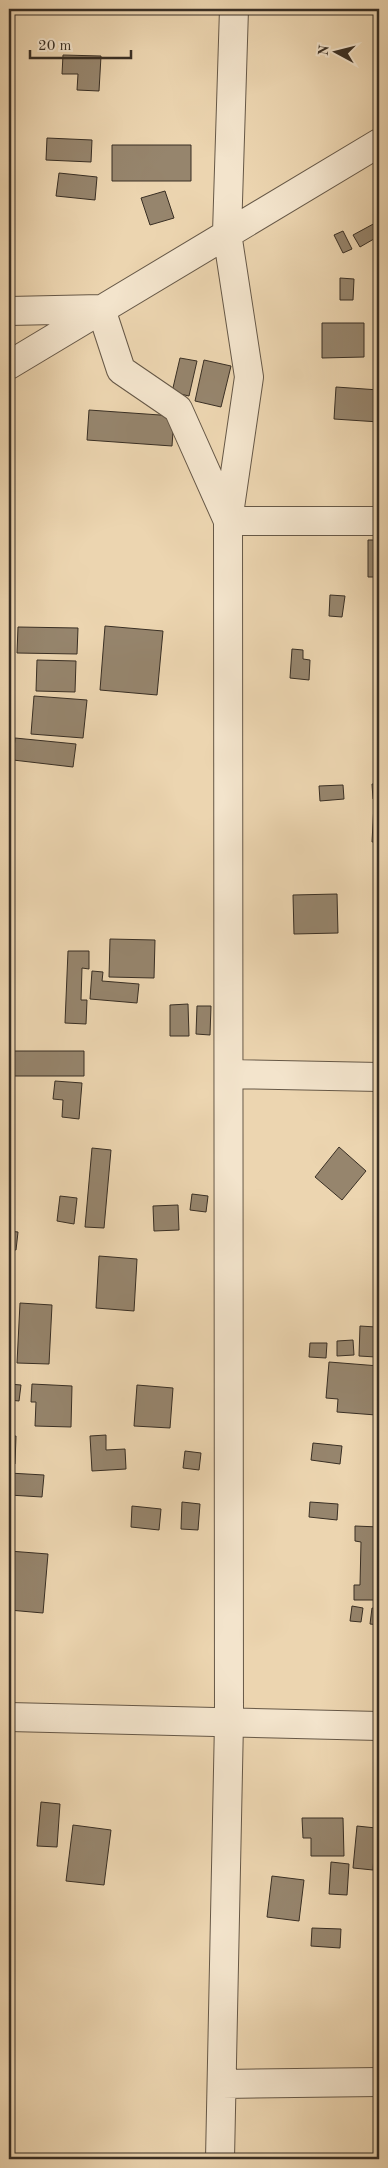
<svg xmlns="http://www.w3.org/2000/svg" width="388" height="2168" font-family="'Old Standard TT',serif">
  <style>
    .building { fill: #96856d; stroke: #392f24 }
    .lines { fill: none; stroke-linecap: round; stroke-linejoin: round }
    .street-casing { stroke: #665847; stroke-width: 30 }
    .street { stroke: #f3e4cc; stroke-width: 28 }
  </style>
  <rect width="100%" height="100%" fill="#ecd5b0"/>
  <filter id="stains"><feTurbulence type="fractalNoise" baseFrequency=".004" numOctaves="4"/><feColorMatrix values="0 0 0 0 .2 0 0 0 0 .09 0 0 0 0 .02 0 0 0 .5 -.17"/></filter>
  <radialGradient id="worn" r=".72"><stop offset=".6" stop-color="#630" stop-opacity="0"/><stop offset="1" stop-color="#630" stop-opacity=".3"/></radialGradient>
  <!-- building -->
  <path class="building" d="M63,55l38,1 -2,35 -22,-1 1,-16h-16z
    M47,138l45,2 -1,22 -45,-2z
    M112,145h79v36h-79z
    M59,173l38,4 -2,23 -39,-4z
    M165,191l9,27 -24,7 -9,-27z
    M377,222l2,4v10l-19,11 -7,-12z
    M343,231l9,18 -9,4 -9,-18z
    M340,278l14,1 -1,21h-13z
    M322,323h42v34l-42,1z
    M180,358l17,3 -8,35 -17,-4z
    M204,360l27,6 -10,41 -26,-6z
    M336,387l43,3v32l-45,-3z
    M89,410l85,6 -2,30 -85,-6z
    M368,540h11v37h-11z
    M330,595l15,1 -3,21 -13,-1z
    M105,626l58,5 -6,64 -57,-5z
    M18,627l60,1 -1,26 -60,-1z
    M292,649l11,1v9l7,1 -1,20 -19,-2z
    M37,660l39,1 -1,31 -39,-1z
    M34,696l53,4 -4,38 -52,-4z
    M15,738l61,6 -3,23 -60,-7z
    M372,784h7v15h-6z
    M343,785l1,14 -24,2 -1,-15z
    M374,804h5v38h-7z
    M337,894l1,39 -44,1 -1,-39z
    M374,896h5v17h-5z
    M110,939l45,1 -1,38 -45,-1z
    M68,951h21v18l-7,-1 -1,32h6l-1,24 -21,-1z
    M92,971l11,1 -1,9 37,3 -2,19 -47,-4z
    M188,1004l1,32h-19v-31z
    M197,1006h14l-1,29 -14,-1z
    M9,1051h75v25h-75z
    M55,1081l27,2 -3,36 -17,-2 1,-17 -10,-1z
    M339,1147l27,24 -24,29 -27,-23z
    M92,1148l19,2 -7,78 -19,-1z
    M192,1194l16,2 -2,16 -16,-2z
    M60,1196l17,2 -3,26 -17,-3z
    M178,1205l1,25 -25,1 -1,-25z
    M9,1231l9,1 -2,18 -7,-1z
    M99,1256l38,3 -3,52 -38,-3z
    M20,1303l32,2 -3,59 -32,-1z
    M360,1326l16,1v30l-17,-1z
    M353,1340l1,15 -17,1v-15z
    M310,1343h17l-1,15 -17,-1z
    M329,1362l50,4 -3,49 -39,-3 1,-13 -12,-1z
    M9,1384l12,1 -2,16 -10,-1z
    M32,1384l40,2 -1,41 -36,-1 1,-24h-5z
    M137,1385l36,3 -3,40 -36,-2z
    M106,1435v15l19,-1 1,20 -34,2 -2,-35z
    M9,1436h7l-1,28h-6z
    M313,1443l29,3 -2,18 -29,-4z
    M185,1451l16,2 -2,17 -16,-2z
    M9,1473l35,2 -2,22 -33,-2z
    M182,1502l18,2 -2,26 -17,-1z
    M310,1502l28,2 -1,16 -28,-3z
    M375,1505l4,1v12h-5z
    M132,1506l29,3 -2,21 -28,-3z
    M355,1526l24,1v73h-25v-15h6l1,-43 -6,-1z
    M9,1551l39,3 -5,59 -34,-3z
    M352,1606l11,2 -2,14 -11,-1z
    M372,1608l7,1v16l-9,-1z
    M41,1802l19,2 -3,43 -20,-1z
    M302,1818h41l1,38h-33v-18h-8z
    M73,1825l38,5 -7,55 -38,-4z
    M357,1826l19,2 -3,42 -20,-2z
    M331,1862l18,2 -2,31 -18,-1z
    M272,1876l32,4 -5,41 -32,-4z
    M312,1928l29,1 -1,19 -29,-2z"/>
  <g class="lines">
    <defs>
      <path id="street" d="M9,311l92,-2 20,61 57,39 50,112h151
        M9,365l370,-222
        M229,1074l150,3
        M9,1717l370,9
        M222,2084l157,-2
        M220,2159l9,-437 -1,-1201 21,-144 -22,-144 7,-224"/>
    </defs>
    <!-- street casing -->
    <use href="#street" class="street-casing"/>
    <!-- street -->
    <use href="#street" class="street"/>
  </g>
  <!-- margin -->
  <rect width="388" height="2168" fill="none" stroke="#ecd5b0" stroke-width="30"/>
  <rect x="10" y="10" width="368" height="2148" fill="none" stroke="#392f24" stroke-width="2.5"/>
  <rect x="15" y="15" width="358" height="2138" fill="none" stroke="#392f24"/>
  <!-- north arrow -->
  <g transform="translate(336 52) rotate(277)" stroke="#f3e4cc" stroke-width="4" paint-order="stroke">
  <path d="M0-4L9 19L0 12L-9 19Z" fill="#392f24"/>
  <text y="-8" font-size="14" font-weight="bold" text-anchor="middle" fill="#392f24">N</text>
  </g>
  <!-- scale -->
  <path d="M30 50v8h101v-8" fill="none" stroke="#392f24" stroke-width="2.5"/>
  <text x="38" y="50" font-size="15" fill="#392f24" stroke="#f3e4cc" stroke-width="4" paint-order="stroke">20 m</text>
  <rect width="100%" height="100%" filter="url(#stains)"/>
  <rect width="100%" height="100%" fill="url(#worn)"/>
</svg>
